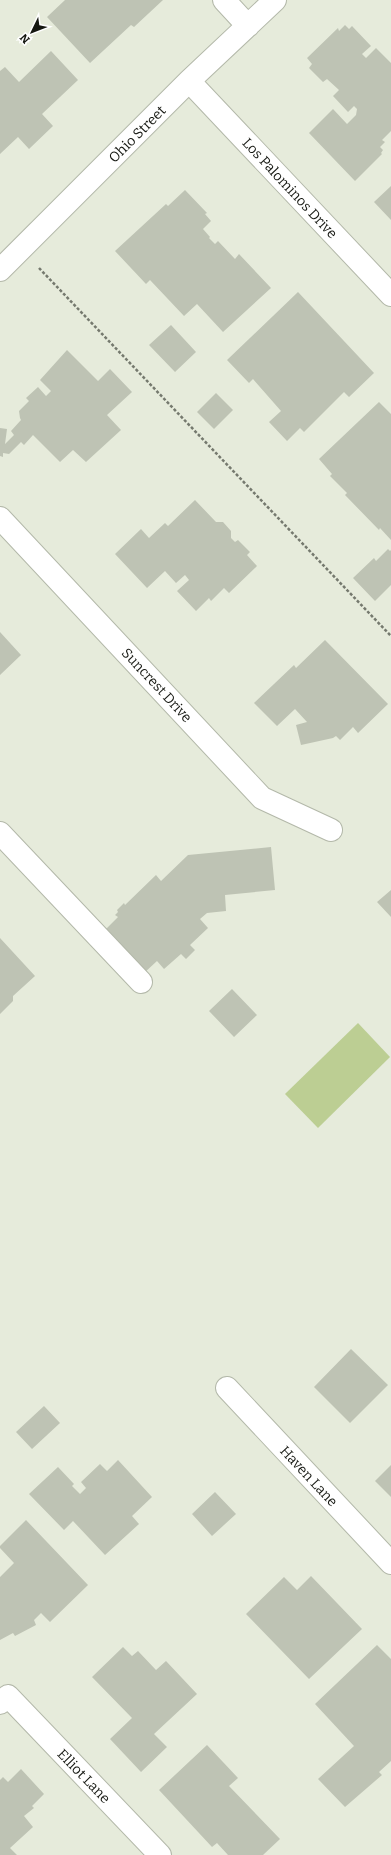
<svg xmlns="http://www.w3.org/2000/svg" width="391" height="1855" font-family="Bitter,serif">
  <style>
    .green { fill: #bcce93 }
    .building { fill: #bec3b4 }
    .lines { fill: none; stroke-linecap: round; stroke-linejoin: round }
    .minor-casing { stroke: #b3b8a9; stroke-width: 24 }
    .path { stroke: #75796e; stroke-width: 2.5; stroke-dasharray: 3 2; stroke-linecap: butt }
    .minor { stroke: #fff; stroke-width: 22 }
    .labels { text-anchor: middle; stroke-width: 3; stroke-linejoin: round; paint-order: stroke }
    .street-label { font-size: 14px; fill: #151711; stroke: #fff }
  </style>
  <rect width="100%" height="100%" fill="#e6ebdb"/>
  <!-- green -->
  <path class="green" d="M358,1023l32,34 -72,71 -33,-34z"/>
  <!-- building -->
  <path class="building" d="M65,0h98l-29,27 -3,-2 -41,38 -43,-46z
    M345,25l4,4 3,-3 19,20 -9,8 4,4 10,-10 15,15v68l-9,9 3,2 -5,5 3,3 -2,3 1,1 -27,27 -46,-48 24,-24 14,15 9,-9 1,-6 -3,-3 -6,6 -15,-16 6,-6 -12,-11 -4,3 -14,-14 3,-4 -5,-6 31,-30 1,3z
    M51,51l27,29 -36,34 11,12 -24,23 -11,-12 -18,17v-83l5,-4 14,15z
    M391,186v34l-17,-18z
    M185,190l22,23 -2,1 6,7 -8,8 7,8 -1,1 6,6 3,-3 17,18 4,-5 32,34 -48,44 -26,-28 -13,12 -34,-36 -4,4 -31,-33 51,-47 2,2z
    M298,292l76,81 -25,24 -5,-5 -40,40 -4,-4 -13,13 -18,-19 12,-11 -28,-32 -4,4 -22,-23z
    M171,325l25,27 -21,20 -26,-27z
    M67,350l31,31 12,-12 22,23 -25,23 14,15 -35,32 -13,-12 -13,12 -27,-27 -9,10 -3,-3 -12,12 -6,-1v4l-3,-1v-28l7,1 -2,15 9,-9 -3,-4 10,-11 -1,-2 -1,-7 10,-10 -3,-3 12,-11 8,9 5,-5 -11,-11z
    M216,393l17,17 -19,19 -17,-17z
    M379,402l12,12v126l-11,-12 -1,2 -34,-35 2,-2 -17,-17 2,-2 -13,-15z
    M195,500l21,22h7l8,9v7l4,4 3,-2 12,12 -3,3 10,11 -28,27 -5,-5 -13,13 -2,-3 -13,13 -19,-20 12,-11 -4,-5 -9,8 -11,-12 -18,17 -32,-34 26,-25 8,9 16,-15 3,3z
    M388,549l2,2 1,-1v35l-16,16 -22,-23 21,-20 2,3z
    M0,632l21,23 -21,20z
    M325,640l63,64 -30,29 -5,-6 -13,13 -4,-4 -3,2 -32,7 -5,-20 11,-3 -12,-13 -18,17 -23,-23 40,-38 2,3z
    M271,847l4,43 -50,5 1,16 -19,2 -7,6 8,9 -18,17 5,5 -9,9 -5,-5 -17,15 -7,-8 -14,13 -40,-42 15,-15 -3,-2 3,-3 -1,-2 7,-7 1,2 31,-30 5,6 27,-26z
    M391,890v27l-14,-15z
    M0,938l35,38 -22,20v5l-13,13z
    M232,989l25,26 -23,22 -25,-26z
    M351,1349l37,36 -38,38 -36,-36z
    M44,1406l16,17 -28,26 -16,-17z
    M118,1460l34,37 -20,19 7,8 -34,31 -32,-34 -9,9 -35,-36 29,-27 16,17 -2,2 8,8 6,-6 -5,-6 19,-18 7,7z
    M391,1465v32l-16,-16z
    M215,1492l21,22 -24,22 -20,-22z
    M26,1520l62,65 -38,37 -9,-9 -7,7 2,5 -21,11 -2,-3 -13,7v-63l14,-14 -14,-15v-2z
    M311,1576l51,53 -53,50 -63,-65 38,-37 13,13z
    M377,1645l14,14v102l-12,11 3,3 -37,32 -27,-28 36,-33 -39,-42z
    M123,1647l9,9 6,-5 18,19 10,-9 31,33 -43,40 13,13 -26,25 -31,-33 22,-21 -40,-41z
    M207,1745l31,33 -9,8 51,53 -17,16h-35l-11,-12 -5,4 -53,-57z
    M21,1769l23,25 -12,12 2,2 -10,8 9,11 -23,21 7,7h-17v-75l3,-3 5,5z"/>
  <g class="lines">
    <defs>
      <path id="minor" d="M224,0l24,26
        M189,81l202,214
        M0,270l189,-189 86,-81
        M0,518l262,280 69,32
        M0,833l141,149
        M227,1388l164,175
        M0,1703l8,-7 152,159"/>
    </defs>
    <!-- minor casing -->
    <use href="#minor" class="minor-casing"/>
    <!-- path -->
    <path class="path" d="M39,268l352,368"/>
    <!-- minor -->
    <use href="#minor" class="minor"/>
  </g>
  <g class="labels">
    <!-- street labels -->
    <g class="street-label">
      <text transform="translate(137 134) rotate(-45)" y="5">Ohio Street</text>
      <text transform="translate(290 188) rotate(47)" y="5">Los Palominos Drive</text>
      <text transform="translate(157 685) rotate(47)" y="5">Suncrest Drive</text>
      <text transform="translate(309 1476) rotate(47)" y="5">Haven Lane</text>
      <text transform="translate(84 1776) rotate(46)" y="5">Elliot Lane</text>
    </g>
  </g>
  <!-- north arrow -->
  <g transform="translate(32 32) rotate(227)" stroke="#ffffff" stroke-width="3" paint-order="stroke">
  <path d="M0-3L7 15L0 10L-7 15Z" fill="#151711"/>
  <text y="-6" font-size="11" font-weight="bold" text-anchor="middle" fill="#151711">N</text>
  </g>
</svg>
